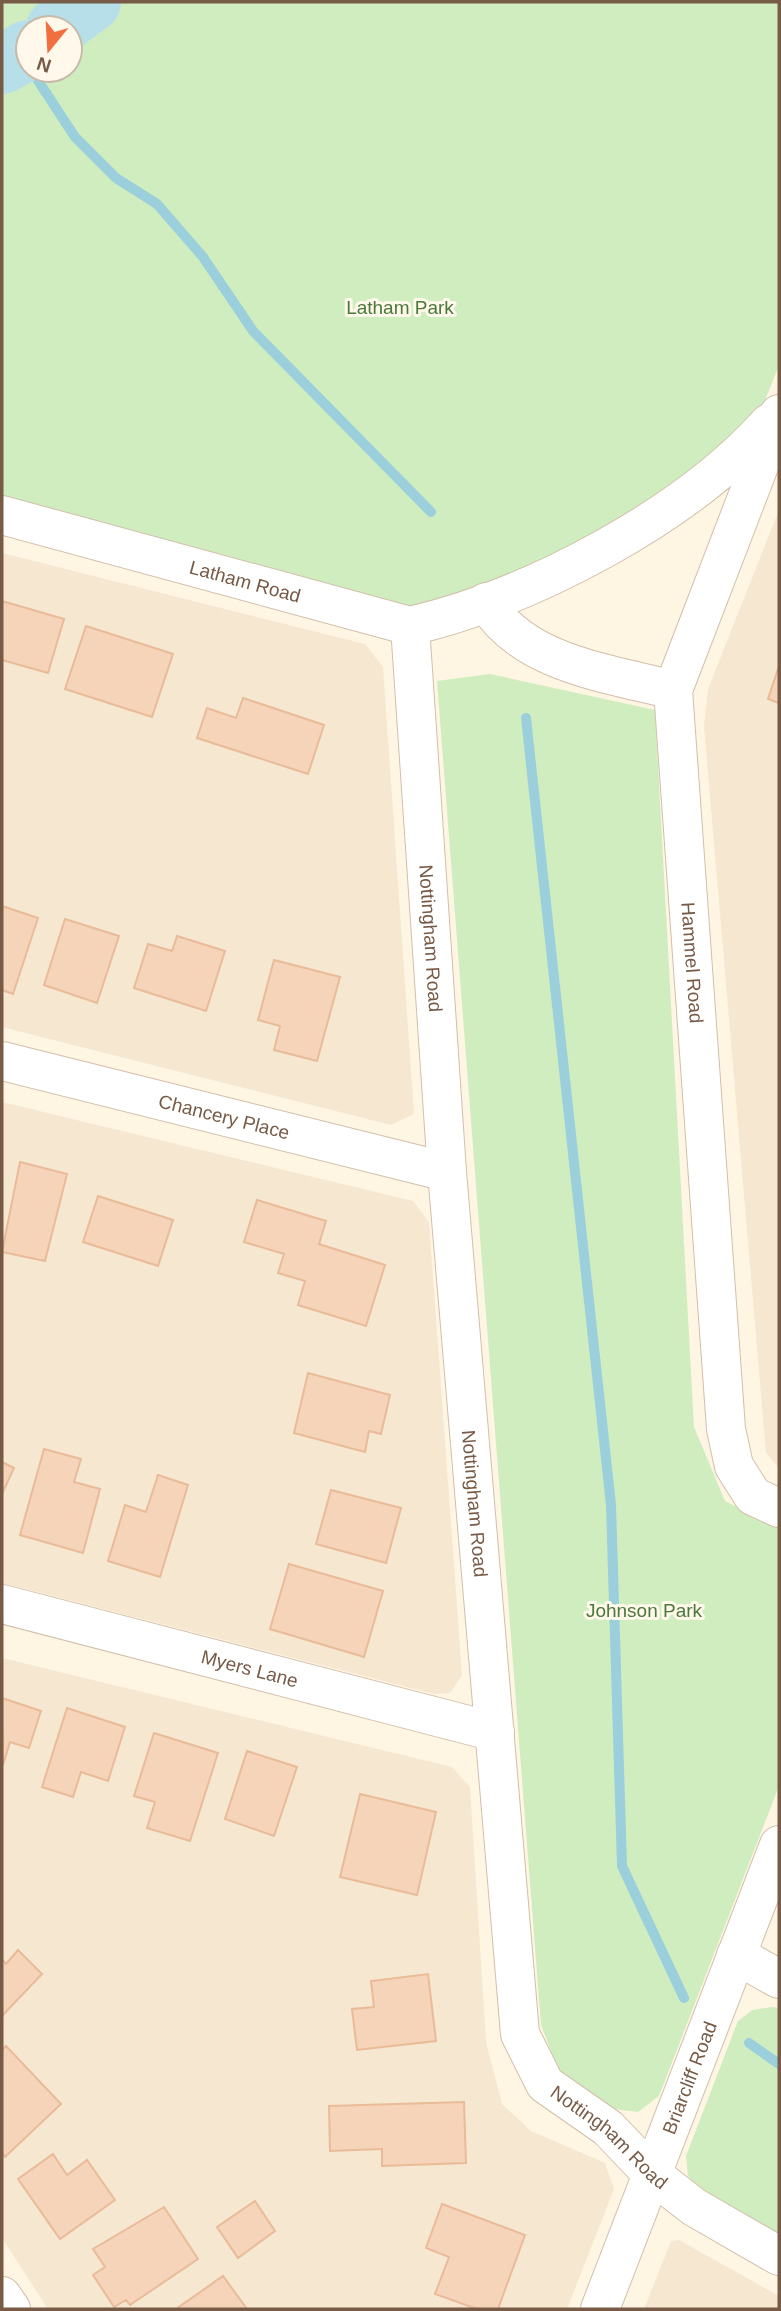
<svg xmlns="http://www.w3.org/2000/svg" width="781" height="2311" font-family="Arial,sans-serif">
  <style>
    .residential { fill: #f6e7d1 }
    .green { fill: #d0edc0; fill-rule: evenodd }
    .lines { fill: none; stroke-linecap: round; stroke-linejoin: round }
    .stream { stroke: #9bcfdb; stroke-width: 10 }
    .river { stroke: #b6dfe9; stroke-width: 60 }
    .building { fill: #f5d4b9; stroke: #e9bb98; stroke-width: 2 }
    .street-casing { stroke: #d2bfab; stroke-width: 40 }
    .street { stroke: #fff; stroke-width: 38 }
    .labels { text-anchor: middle; stroke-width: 6; stroke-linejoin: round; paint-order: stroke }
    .park-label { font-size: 19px; fill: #4b793c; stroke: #fff8eb }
    .street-label { font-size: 19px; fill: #785b47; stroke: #fff8eb }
  </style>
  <rect width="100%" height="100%" fill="#fef5e3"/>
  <!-- residential -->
  <path class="residential" d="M779,510v958l-13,-15 -62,-727 4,-37z
    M2,553l363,91 18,23 31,447 -23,11 -389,-98z
    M2,1102l411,99 16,21 33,453 -12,18 -16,1 -432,-111z
    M2,1658l450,109 18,20 16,255 16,62 29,27 74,32 9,26 -47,120h-519l-46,-71z
    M679,2240l100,56v13h-135l27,-68z"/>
  <!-- green -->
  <path class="green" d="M2,2h777v363l-32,82 -296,169 -449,-101zM28,28h42v42h-42z
    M490,674l165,36 39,717 31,74 54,27v258l-120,310 -21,16 -33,-4 -47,-39 -17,-44 -104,-1344z
    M773,2007l6,1v233l-77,-48 -14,-17 -2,-20 52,-135 14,-11z"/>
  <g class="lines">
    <!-- stream -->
    <path class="stream" d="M21,55l7,11
      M31,70l44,67 41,41 41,26 46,53 50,74 178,181
      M526,718l85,787 11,361 62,132
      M749,2043l30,21"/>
    <!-- river -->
    <path class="river" d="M56,28l35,-26
      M2,64l26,-14"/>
  </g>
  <!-- building -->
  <path class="building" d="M2,601l62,18 -16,54 -46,-13z
    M86,626l87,28 -21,63 -87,-28z
    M779,666v37l-11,-4z
    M243,698l81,27 -16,49 -111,-36 10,-30 29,10z
    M2,906l36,12 -25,76 -11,-4z
    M65,919l54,17 -22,67 -53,-18z
    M177,936l48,15 -19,60 -72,-23 14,-44 24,7z
    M274,960l66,17 -23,84 -43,-11 6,-24 -22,-6z
    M20,1162l47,12 -22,87 -43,-9z
    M98,1196l75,24 -15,46 -75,-24z
    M257,1200l69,21 -7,23 66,21 -19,61 -68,-21 7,-24 -27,-8 6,-19 -40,-12z
    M308,1373l82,22 -9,39 -12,-3 -4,21 -71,-19z
    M44,1449l37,10 -7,23 26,7 -17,64 -63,-18z
    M2,1462l12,6 -12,26z
    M158,1475l30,10 -28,92 -52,-16 17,-56 21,7z
    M331,1490l70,18 -15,55 -70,-19z
    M289,1564l94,27 -19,66 -94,-28z
    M2,1698l39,13 -12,37 -19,-6 -7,23z
    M67,1708l58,19 -17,54 -27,-9 -8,25 -31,-10z
    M154,1733l64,20 -28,88 -43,-13 8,-26 -21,-6z
    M247,1751l50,16 -23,69 -49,-17z
    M360,1794l76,18 -19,83 -77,-18z
    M18,1950l24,24 -40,42v-57l4,5z
    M428,1974l8,67 -79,9 -5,-41 22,-2 -3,-26z
    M6,2046l55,58 -56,53 -3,-4v-103z
    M464,2102l2,61 -84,3v-17l-52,2 -1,-45z
    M53,2154l14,21 20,-15 28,40 -55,39 -42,-60z
    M255,2201l20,30 -37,27 -21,-31z
    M442,2204l83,31 -27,74h-21l-42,-15 14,-37 -23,-9z
    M164,2207l34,52 -68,46 -4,-5 -12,7 -21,-32 12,-8 -12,-18z
    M223,2276l24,33h-71z"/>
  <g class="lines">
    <defs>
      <g id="street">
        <path id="s1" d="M779,414l-106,276 53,739 8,37 19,30 26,12"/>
        <path id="s2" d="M2,515l408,111c121,-28 276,-110 359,-203"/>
        <path d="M486,602c37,62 122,71 187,88"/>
        <path id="s3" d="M410,626l37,546 73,862 25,50 63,44 45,47 41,32 85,49"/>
        <path id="s4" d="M2,1061l445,111"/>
        <path id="s5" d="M2,1604l493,128"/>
        <path d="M736,1955l43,24"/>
        <path d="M2,2296l9,13"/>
        <path id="s6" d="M600,2309l179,-464"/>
      </g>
    </defs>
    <!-- street casing -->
    <use href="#street" class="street-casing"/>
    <!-- street -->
    <use href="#street" class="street"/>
  </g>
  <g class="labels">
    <!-- park labels -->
    <g class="park-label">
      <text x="400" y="314">Latham Park</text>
      <text x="644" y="1617">Johnson Park</text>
    </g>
    <!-- street labels -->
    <g class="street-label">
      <text dy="7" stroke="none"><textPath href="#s2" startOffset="252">Latham Road</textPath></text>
      <text dy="7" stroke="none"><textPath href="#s3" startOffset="313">Nottingham Road</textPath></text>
      <text dy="7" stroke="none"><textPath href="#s1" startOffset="569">Hammel Road</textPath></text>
      <text dy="7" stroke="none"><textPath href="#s4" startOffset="229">Chancery Place</textPath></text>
      <text dy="7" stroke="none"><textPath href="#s3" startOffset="880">Nottingham Road</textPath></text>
      <text dy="7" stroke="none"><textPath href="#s5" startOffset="256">Myers Lane</textPath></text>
      <text dy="7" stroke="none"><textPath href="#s6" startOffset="248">Briarcliff Road</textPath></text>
      <text dy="7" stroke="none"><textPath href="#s3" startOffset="1552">Nottingham Road</textPath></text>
    </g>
  </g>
  <!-- border -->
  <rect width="781" height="2311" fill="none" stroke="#785b47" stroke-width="7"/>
  <!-- north arrow -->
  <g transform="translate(49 49) rotate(198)"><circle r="33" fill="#fff8eb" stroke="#c9b9a9" stroke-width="2"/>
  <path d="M0-5L12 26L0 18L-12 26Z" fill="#f16f3f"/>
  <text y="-10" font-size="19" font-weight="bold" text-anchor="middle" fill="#785b47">N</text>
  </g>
</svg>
